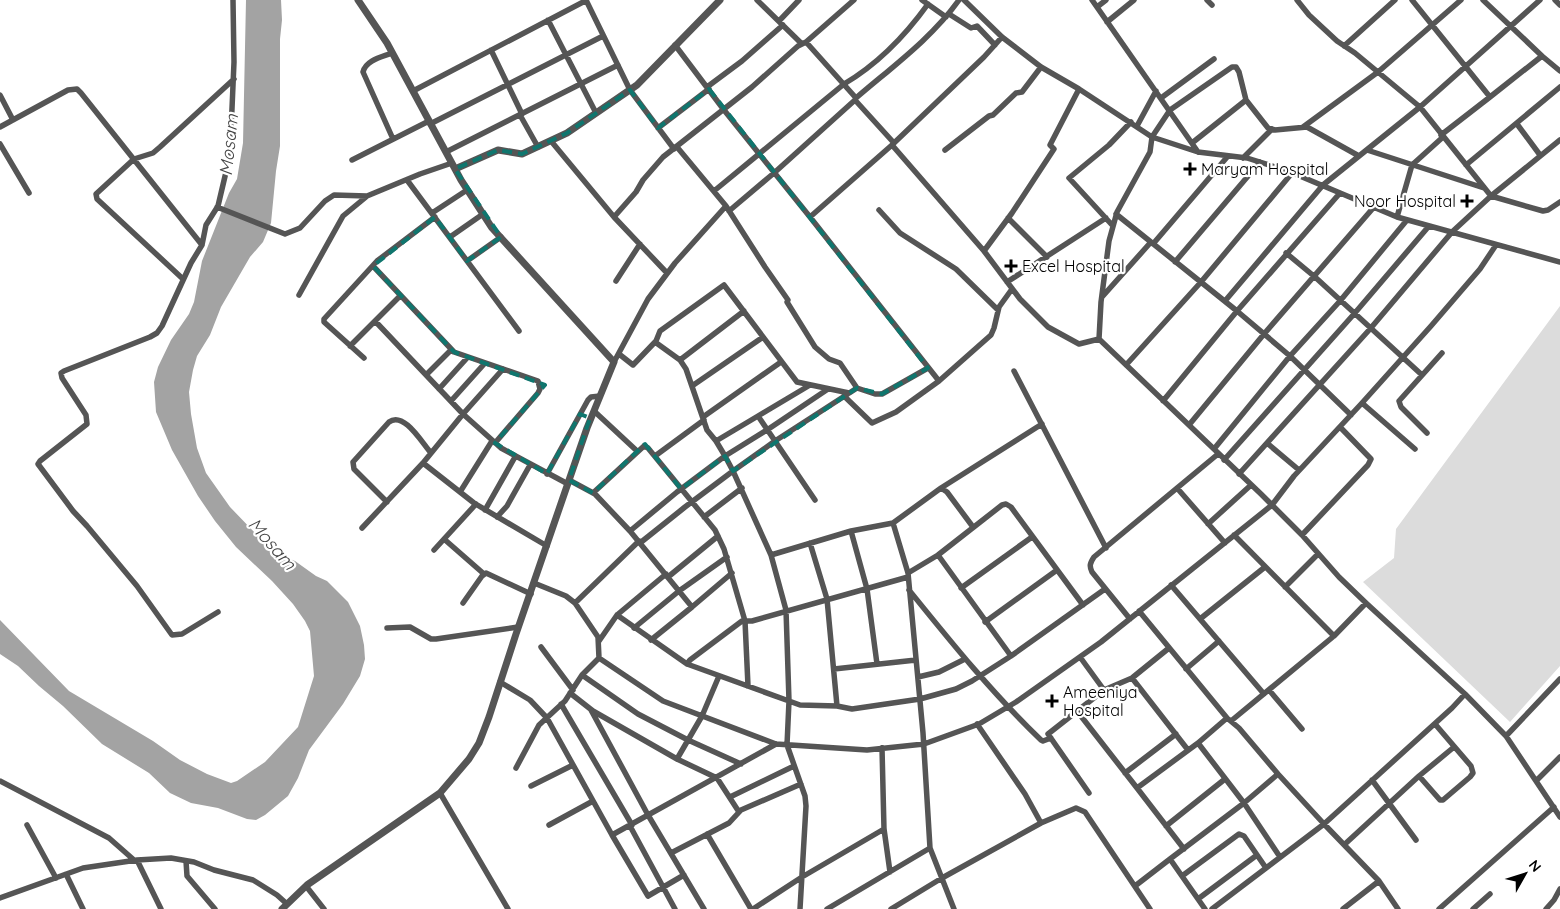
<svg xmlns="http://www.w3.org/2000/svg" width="1560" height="909" font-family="Quicksand,sans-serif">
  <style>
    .green { fill: #dcdcdc }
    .water { fill: #a3a3a3 }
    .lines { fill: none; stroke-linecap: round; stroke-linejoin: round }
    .minor { stroke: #555; stroke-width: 5.5 }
    .tertiary { stroke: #555; stroke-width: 7 }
    .marked { fill: none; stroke: #0f766e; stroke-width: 4; stroke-dasharray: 10 6; stroke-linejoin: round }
    .poi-dot { fill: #000; stroke: #fff; stroke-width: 2 }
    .labels { text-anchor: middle; stroke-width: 4.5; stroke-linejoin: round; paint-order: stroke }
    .poi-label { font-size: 16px; fill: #000; stroke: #fff; text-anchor: start }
    .water-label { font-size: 18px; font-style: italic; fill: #444; stroke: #fff }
  </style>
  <rect width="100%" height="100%" fill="#fff"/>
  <!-- green -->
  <path class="green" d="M1560,306v360l-50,56 -147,-140 31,-24 2,-29z"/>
  <!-- water -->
  <path class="water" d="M246,0h35l1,20 -2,19v107l-4,25 -5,52 -8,19 -13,15 -29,50 -11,28 -13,21 -4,14 -4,22 2,22 6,34 9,25 24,34 28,29 12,15 25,10 21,15 11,5 21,21 12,24 4,19 1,14 -5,17 -17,28 -34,46 -11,28 -10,18 -23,19 -9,5 -9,-1 -29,-11 -27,-5 -21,-10 -21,-20 -47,-29 -39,-38 -24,-20 -21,-20 -18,-12v-34l69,71 84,50 27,19 27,14 24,9 6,-2 28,-19 33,-35 16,-51 -4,-45 -5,-10 -12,-17 -21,-23 -36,-34 -21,-26 -17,-25 -26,-46 -16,-38 -2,-30 4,-15 13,-27 18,-26 5,-12 8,-41 27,-68 8,-14 6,-36z"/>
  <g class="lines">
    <!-- minor -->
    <path class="minor" d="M586,0l44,90 44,59
      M757,0l45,44
      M922,0l24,17
      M964,0l38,37 39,30 38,22 73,48 -2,15 -33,60 -8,29 -8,61 -2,37 162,155 41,41 37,42 27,26 99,91 41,42 54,81
      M1092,0l106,152
      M1207,0l5,5
      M1297,0l12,15 28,26 18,12 65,54 71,89 52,15 5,-1 12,-8
      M1412,0l78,97 -49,38
      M1483,0l59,56
      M1555,0l5,5
      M1097,7l9,-7
      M949,14l22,14 6,-2 18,19
      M548,20l48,93
      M779,21l20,-21
      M1107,22l27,-22
      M806,42l50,56 -1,2 39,43 -2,2 92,106 36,48 28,28 31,17 20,-5
      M675,45l49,65 86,107 82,-72
      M1344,46l51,-46
      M491,50l31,64 -2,1 18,32
      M392,53c-10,4 -26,7 -29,19l30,67
      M707,87l35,-26 41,-36
      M413,91l172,-90
      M0,95l13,25
      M1490,97l52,-41 18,15
      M856,98c36,-31 76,-60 103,-98
      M1161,98l53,-39
      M430,124l173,-88
      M1517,124l23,31
      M1137,126l19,-35
      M0,127l68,-37 9,-1 4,4 121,152
      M1303,127l75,-55 83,-72
      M658,128l51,-39
      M551,141l63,76 22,-25 7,-12 20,-23 89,-70 46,-41 8,-4 48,-42
      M894,143l90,-86 18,-20
      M1192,143l54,-43
      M0,144l29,49
      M945,150l44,-34 4,-1 23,-22 6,-1 19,-25
      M1367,150l117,38
      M446,152l172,-87
      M1359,156l-52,-29 -32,3 -7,-2 -22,-28 -7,-28 -3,-5h-4l-62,43 -18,27 46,15 49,6 41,13 109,46 163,45
      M1243,158l29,-29
      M352,160l77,-39
      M1466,165l94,-78
      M407,180l112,151
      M714,191l130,-107c34,-20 61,-48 84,-80
      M726,206l39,61 23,33 -1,2 28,45 14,12 11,4 17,25 -82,53 40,59
      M217,207l68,27 15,-6 25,-27 9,-6 33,1 53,-22 32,-11
      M879,210l21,23 56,36 42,41
      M729,211l45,-38 81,-73
      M432,213l35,-23
      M1116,214l121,97 53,45 61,59
      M614,217l53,56
      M810,217l129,164 -43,31 -24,11 -28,-27
      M1397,217l15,-52 31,-28
      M1008,218l39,39
      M1113,226l-44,-48 40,-33 22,-23
      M450,237l33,-23
      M1153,244l75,-88
      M984,251l28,-38 42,-64 -4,-4 29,-56
      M1286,253l29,24 107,98
      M467,261l34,-24
      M1175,262l85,-100
      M373,266l81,86 84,29 2,8 -2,4 -43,50
      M183,279l-86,-80 -1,-5 38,-35 19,-6 7,-6 74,-68
      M616,281l24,-37
      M1007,282l99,-64
      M299,295l44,-79 23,-19
      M1102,297l49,-55
      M1225,301l98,-116 97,-78 120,-107
      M375,321l88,93 38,34 67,36
      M655,342l25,18 6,9 21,61 9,11
      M350,346l50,-50
      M619,354l14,11 23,-24 4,-10 64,-46 73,97 52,11
      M364,358l-40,-36v-3l53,-58 58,-44
      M680,360l64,-49
      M614,362l34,-63 27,-36 51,-57 -49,-59
      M1126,365l75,-83 91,-109
      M1014,371l92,177
      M426,375l25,-25
      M939,381l52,-46 3,-7 5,-21 13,-18
      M692,386l71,-49
      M857,388l18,6h7l46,-26
      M439,389l28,-31
      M451,401l34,-38
      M1163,401l74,-90 103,-118
      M1362,403l53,46
      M594,411l43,40
      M758,416l52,-31
      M703,417l78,-55
      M1189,425l75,-91 110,-127
      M1427,433l-26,-26 -2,-6 43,-48
      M1267,443l32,27
      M1214,449l76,-93 50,-55 67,-81
      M655,456l49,-36
      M1224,460l130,-146 75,-88
      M423,463l51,40 73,43
      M547,474l41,-74 3,-3 9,-1
      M1239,474l131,-145 82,-97 39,-36 69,-56
      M569,480l26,14 35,37
      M941,488l101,-64
      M1177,488l48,55
      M460,492l32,-51
      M593,493l51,-47 4,2 67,82 9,19 21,72 3,65
      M387,502l-33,-33 -1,-7 36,-40c15,-11 33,21 42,31
      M485,510l30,-53
      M497,517l10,-11 23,-41
      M704,517l38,-29
      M893,523l48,-35 6,4 26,35
      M1208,524l43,-39
      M362,528l61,-65 40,-49 40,-45
      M851,531l16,58 10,75
      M1234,535l100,101
      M1302,535l66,-70 3,-6 -31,-32
      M444,539l40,35
      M640,543l45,-36 48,-36 -8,-15 42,-26 61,-41
      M434,550l42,-46
      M938,555l73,101
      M732,573l-40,34 -62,-76 47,-39 48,-36 -9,-15 42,-25 17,25 -42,30 38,84
      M908,573l30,-18 64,-50 4,-1 5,3 72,98
      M668,577l50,-41
      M908,577l-156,44h-10l-52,39 -3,4 102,37 -3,-91 -15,-55 80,-24 42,-8 15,50 15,160 7,115 24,61
      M534,583l32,13 9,7 23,34 1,21 64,43 113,43 91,6 57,-6 55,-20 37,-22 85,-60 171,-137 22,-29 68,-73 69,-77 49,-57 16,-24
      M1171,585l93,109
      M1285,587l33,-33
      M961,588l71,-51
      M909,590c42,52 83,103 132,150l2,1 8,-3
      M463,603l19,-27 4,-3 45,21
      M575,603l64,-62
      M1139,611l88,107 12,10 39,46 46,50 -112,85
      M218,612l-36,22 -10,1 -35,-49 -50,-60 -14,-15 -35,-47 2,-3 47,-37 -1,-9 -24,-37 -1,-5 3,-2 86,-34 7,-4 5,-7 29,-63 11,-18 4,-20 12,-19 12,-51 4,-93 -1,-62
      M617,615l49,-41
      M1130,619l-38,-47c-3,-6 -2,-9 2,-15l124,-103
      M1200,619l65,-52
      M985,622l72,-52
      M387,628l23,-1 21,12h5l82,-12
      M634,628l45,-37 48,-34
      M651,640l41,-33
      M599,641l18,-26 70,49
      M541,647l32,43
      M1080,657l24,33 -56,44 41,59
      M834,669l82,-9
      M1186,669l33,-28
      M582,675l56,39 50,26 53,24
      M918,677l21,-5 26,-13
      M1132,678l56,72
      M500,682l30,18 17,18 65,117 36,61 36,-21
      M1104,690l28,-12 37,-30
      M1269,690l33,39
      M570,693l23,18 84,48 40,19 22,34
      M561,704l71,121
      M837,706l15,3 68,-10 36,-10 16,-8 39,-25 94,-67
      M591,710l57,105 56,94
      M1077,711l60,77 61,-45 29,-25
      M1231,721l103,-85 32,-33
      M1506,736l54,-57
      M1198,743l46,60 36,54
      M882,748l2,81 6,43
      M677,759l25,-43 17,-40
      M516,768l23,-43 26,-24 17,-26 17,-17
      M1125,773l51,-39
      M1419,776l21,24h3l27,-23 3,-4 -2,-7 -36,-42
      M1372,780l44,60
      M0,781l109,57 25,22
      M1536,781l24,-24
      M531,786l42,-21
      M1137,788l47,61
      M440,793l68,116
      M730,797l64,-31
      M1041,823l35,-15 9,4 65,97
      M27,825l29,53
      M549,825l44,-24
      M630,826l45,83
      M1166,826l59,-47
      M707,834l44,75
      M612,835l164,-91
      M1345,844l74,-68 35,-29
      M671,853l58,-30 12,-13 60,-26
      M137,860l24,49
      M186,861l1,15 28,33
      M66,874l17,35
      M1182,876l57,-42 5,2 22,32
      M306,886l18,23
      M1135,886l35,-27
      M0,898l83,-30 54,-8 34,-2 23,4 20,8 39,10 24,15 10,9
      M1198,899l59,-44
      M753,909l49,-32 82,-48
      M800,909l6,-103 -1,-10 -18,-51 2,-44 11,4 37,1 -10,-107 -17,-56
      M827,909l103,-61
      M891,909l51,-31 99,-55 -16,-29 -48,-70
      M1205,909l-35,-50 74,-56 34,-29
      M1343,909l36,-28
      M1398,909l-19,-28 -55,-57 128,-116 13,-14
      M1439,909l115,-102
      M1473,909l17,-15
      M1546,909l8,-9 6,-11"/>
    <!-- tertiary -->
    <path class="tertiary" d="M455,169l43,-19 24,4 45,-21 70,-48 83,-85
      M282,909l25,-24 133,-92 29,-34 10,-16 10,-26 27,-83 71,-206 27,-66 -122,-134 -31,-48 -74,-137 -29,-43"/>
  </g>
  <!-- marked area -->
  <path class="marked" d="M709,89l219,279 -46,26 -25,-6 -124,83 -8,-15 -44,33 -36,-45 -52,49 -24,-13 21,-62 -10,-4 -33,60 -52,-31 50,-58 -91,-33 -81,-86 62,-49 32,44 34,-24 -46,-68 43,-19 24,4 45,-21 63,-43 28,38z"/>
  <!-- markers -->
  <g class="poi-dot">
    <path d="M1187.5 161.5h5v5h5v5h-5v5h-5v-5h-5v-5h5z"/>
    <path d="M1464.5 193.5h5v5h5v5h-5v5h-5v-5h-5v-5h5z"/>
    <path d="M1008.5 258.5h5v5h5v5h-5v5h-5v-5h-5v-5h5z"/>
    <path d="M1049.5 693.5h5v5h5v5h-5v5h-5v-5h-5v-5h5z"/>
  </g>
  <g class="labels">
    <!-- poi labels -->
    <g class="poi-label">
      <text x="1201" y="175">Maryam Hospital</text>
      <text x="1456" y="207" text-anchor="end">Noor Hospital</text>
      <text x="1022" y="272">Excel Hospital</text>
      <text x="1063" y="698">Ameeniya<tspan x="1063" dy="18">Hospital</tspan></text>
    </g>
    <!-- water labels -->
    <g class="water-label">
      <text transform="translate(229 145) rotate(-84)" y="6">Mosam</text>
      <text transform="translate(272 544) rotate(49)" y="6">Mosam</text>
    </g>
  </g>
  <!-- north arrow -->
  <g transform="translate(1525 874) rotate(51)" stroke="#ffffff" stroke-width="4" paint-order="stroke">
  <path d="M0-4L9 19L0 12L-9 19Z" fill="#000000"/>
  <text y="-8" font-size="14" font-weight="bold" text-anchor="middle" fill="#000000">N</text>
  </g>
</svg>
